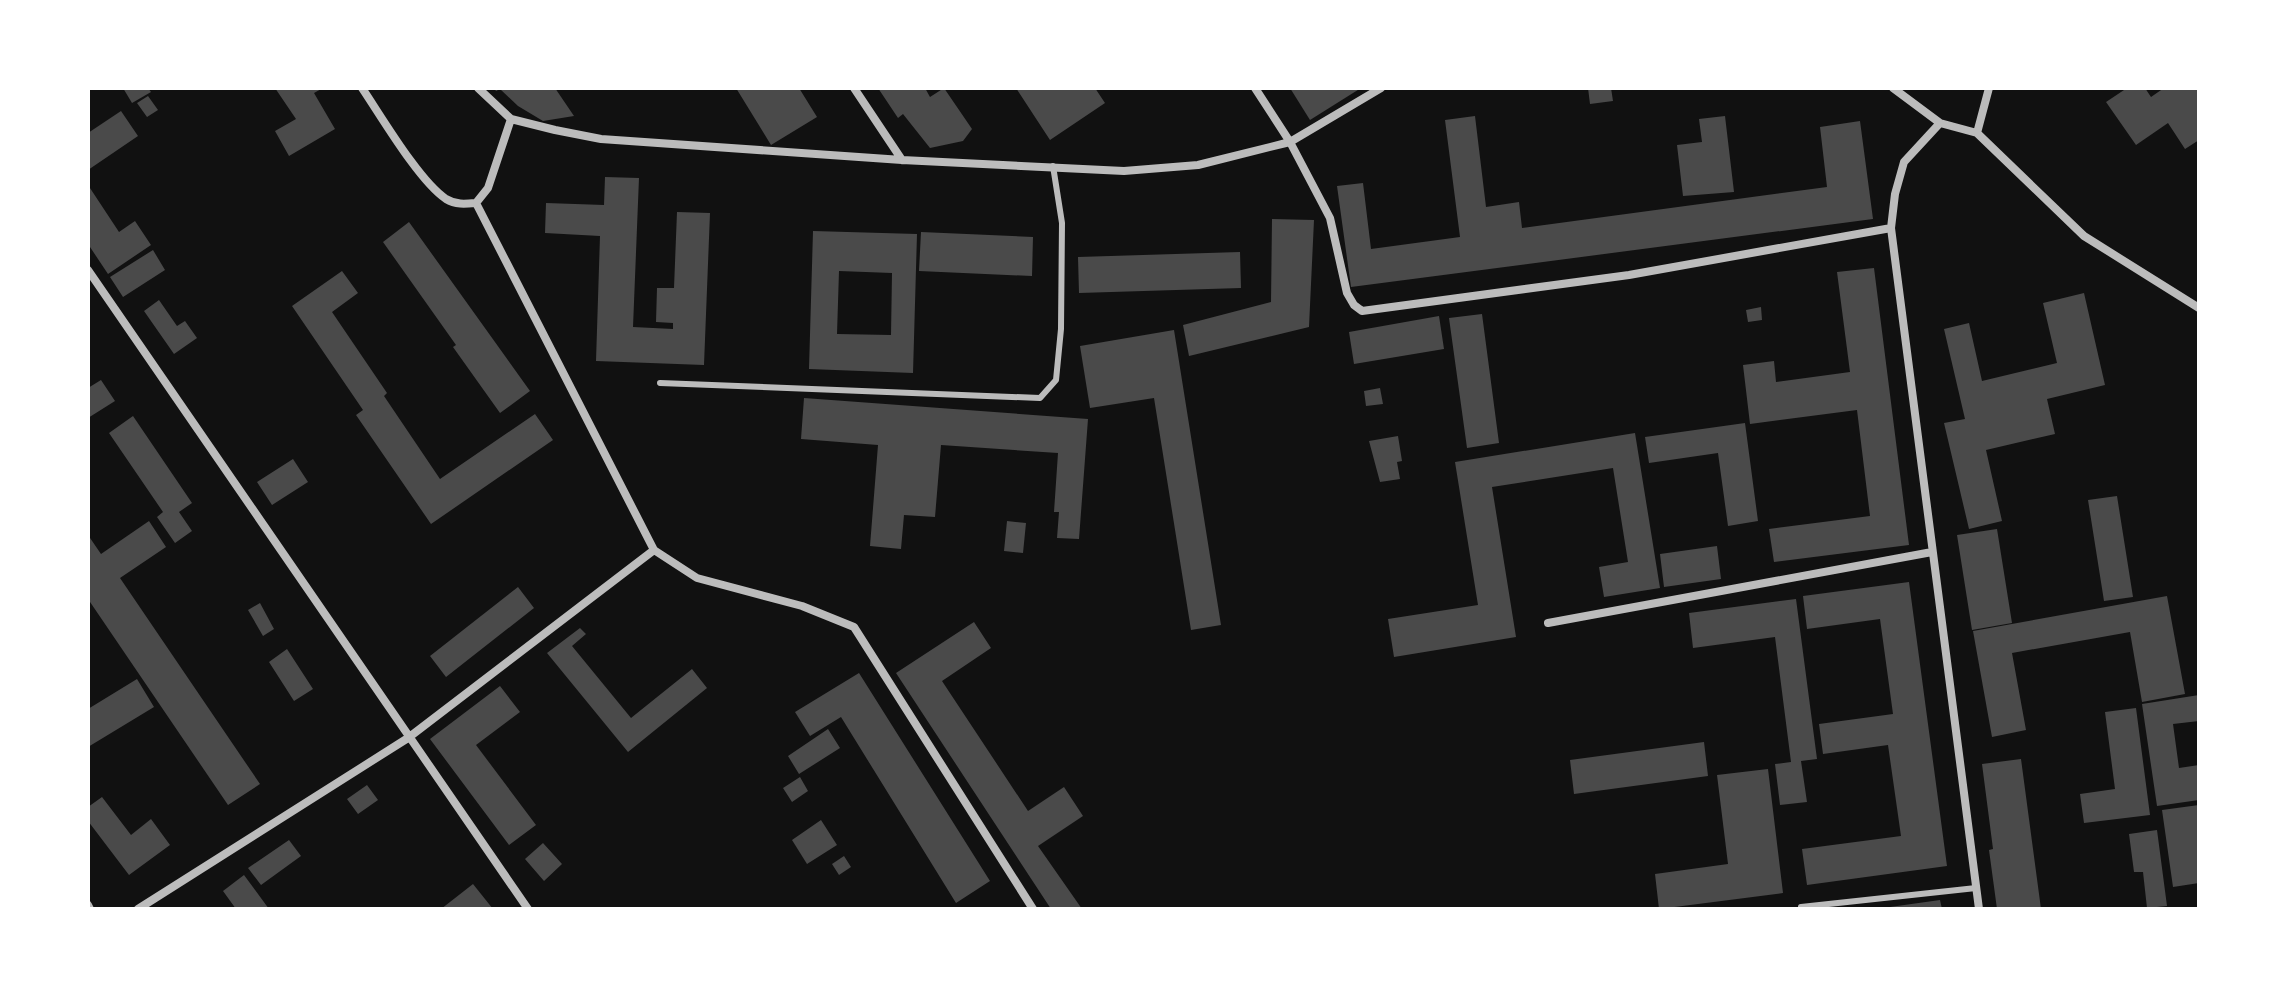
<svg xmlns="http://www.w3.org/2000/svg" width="2287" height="997" font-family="Poppins,sans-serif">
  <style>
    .building { fill: #4a4a4a; fill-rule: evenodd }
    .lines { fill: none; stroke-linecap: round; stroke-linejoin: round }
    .service { stroke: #bcbcbc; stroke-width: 6 }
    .minor { stroke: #bcbcbc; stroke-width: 8 }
  </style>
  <rect width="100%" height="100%" fill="#111"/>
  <!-- building -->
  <path class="building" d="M123,88h25l3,4 -19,11z
    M275,88h48l-9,5 21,36 -46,27 -14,-25 21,-12z
    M494,88h61l19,28 -31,5 -25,-15 -18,-17 -4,2z
    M736,88h63l18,29 -46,28z
    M878,88h47l5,9 14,-9 28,41 -9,12 -33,7 -27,-34 -5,4z
    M1016,88h79l10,15 -55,37z
    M1290,88h71l-51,32z
    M1588,88h23l2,13 -23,3z
    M2127,88h18l6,9 13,-9h35v52l-14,9 -17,-26 -32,22 -30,-43z
    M148,96l10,14 -11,7 -10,-14z
    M121,111l17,25 -50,34v-37z
    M1475,116l11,91 33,-5 3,26 305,-41 -7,-60 40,-6 13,98 -522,68 -14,-101 26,-3 8,66 89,-12 -15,-117z
    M1725,116l9,76 -51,4 -6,-51 25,-3 -3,-23z
    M605,177l34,1 -6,149 40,2v-6l-17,-1 1,-34h17l3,-76 33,1 -6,152 -108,-4 4,-125 -55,-3 1,-30 58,2z
    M88,185l31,47 16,-11 16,24 -43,29 -20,-30z
    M1272,219l42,1 -5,107 -120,29 -6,-31 88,-23z
    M409,222l121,169 -30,22 -47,-66 3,-2 -73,-103z
    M813,231l104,3 -4,139 -104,-4zM839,271l53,2 -1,62 -54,-1z
    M921,232l112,5 -1,39 -113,-5z
    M153,250l12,20 -42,27 -13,-20z
    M1240,252l1,36 -162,5 -1,-36z
    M1874,268l35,277 -135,17 -5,-33 101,-13 -13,-106 -107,14 -7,-59 31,-4 2,21 74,-10 -13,-100z
    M342,271l16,22 -26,19 55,81 -3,3 56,83 95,-65 18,26 -122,84 -75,-109 7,-5 -71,-104z
    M2084,293l21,92 -58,14 8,35 -69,16 16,71 -33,8 -25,-106 21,-4 -21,-90 25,-6 13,58 75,-18 -14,-60z
    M159,300l18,26 8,-5 12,17 -23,16 -30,-43z
    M1761,307l1,13 -14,2 -2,-12z
    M1482,314l17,129 -32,5 -18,-130z
    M1439,316l5,33 -90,15 -5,-32z
    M1174,330l47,295 -30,5 -37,-232 -64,10 -10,-62z
    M101,380l14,21 -27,17v-30z
    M1380,388l3,16 -17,2 -2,-15z
    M804,398l284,21 -9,120 -22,-1 2,-26h-5l4,-59 -117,-8 -6,72 -31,-2 -3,34 -31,-3 8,-101 -77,-6z
    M133,416l59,87 -13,9 13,19 -17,12 -18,-26 6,-5 -54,-79z
    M1745,423l13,98 -30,5 -10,-73 -69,10 -4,-26z
    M1635,433l25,155 -56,9 -5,-30 29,-5 -15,-94 -121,19 24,150 -122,20 -6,-38 90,-14 -23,-143z
    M1398,436l4,25 -5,1 3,17 -20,3 -11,-41z
    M293,459l15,23 -36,23 -15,-23z
    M2117,496l16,101 -29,4 -16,-101z
    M149,521l17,26 -46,31 140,206 -32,21 -140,-206v-64l13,19z
    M1007,521l19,2 -3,30 -19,-2z
    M1997,529l15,94 -40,7 -15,-95z
    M1717,546l4,33 -57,8 -4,-33z
    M1909,582l38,284 -140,19 -5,-36 99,-13 -13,-91 -65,9 -4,-30 74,-10 -13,-95 -73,10 -4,-33z
    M518,587l16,21 -88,69 -16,-21z
    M2167,596l18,98 -43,8 -12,-70 -118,21 14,77 -34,7 -19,-106z
    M1796,599l21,160 -16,2 6,41 -27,3 -5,-41 16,-2 -16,-125 -82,11 -4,-35z
    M260,603l14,26 -11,7 -15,-26z
    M974,622l17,26 -49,33 86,130 36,-24 19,29 -45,30 44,63h-31l-155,-236z
    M580,628l6,6 -14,12 59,72 61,-49 15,19 -79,64 -81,-99z
    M287,649l26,40 -19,12 -25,-39z
    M859,673l131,208 -34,22 -115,-186 -31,19 -15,-24z
    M137,679l17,28 -66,40v-38z
    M500,686l20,26 -44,33 60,80 -27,20 -79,-106z
    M2199,695v26l-26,3 6,44 20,-3v35l-42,6 -15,-102z
    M2136,708l14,107 -66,8 -4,-29 35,-5 -10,-77z
    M828,729l12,19 -41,26 -11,-18z
    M1704,742l4,34 -134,18 -4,-34z
    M2021,759l20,150h-44l-8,-59 4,-1 -11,-85z
    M1768,769l15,124 -124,16 -4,-35 73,-10 -11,-89z
    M800,777l8,14 -16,11 -9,-14z
    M367,785l11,15 -20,14 -11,-15z
    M102,797l29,38 20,-16 19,26 -41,30 -41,-54v-14z
    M2199,805v78l-26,4 -11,-77z
    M821,820l16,25 -30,19 -15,-24z
    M2157,830l10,76 -20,2 -4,-36h-9l-5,-38z
    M289,840l12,16 -40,29 -13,-17z
    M543,843l19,21 -18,17 -19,-22z
    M844,856l7,11 -12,8 -7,-11z
    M244,875l25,34h-33l-13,-18z
    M473,884l20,25h-52z
    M1940,900l2,9h-52v-2z"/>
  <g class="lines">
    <!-- service -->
    <path class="service" d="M660,383l380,15 16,-18 5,-51 1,-106 -9,-57
      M1801,907l175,-19"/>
    <!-- minor -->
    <path class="minor" d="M362,88c19,28 57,93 84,111 10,6 19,5 30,4
      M478,88l33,31 44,11 46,9 301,21 222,11 74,-6 92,-23 91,-54
      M854,88l48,72
      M1255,88l35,54 40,76 17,75 7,12 8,6 267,-36 262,-47
      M1893,88l47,35
      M1989,88l-12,45 107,103 115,72
      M511,119l-23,69 -12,15 178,347 43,28 105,28 52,21 179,282
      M1977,133l-37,-10 -36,39 -9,32 -4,34 88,681
      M88,270l440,639
      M1548,623l384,-71
      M88,905l2,4
      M138,909l270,-171 246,-188"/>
  </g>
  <!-- border -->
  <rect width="2287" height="997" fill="none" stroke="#ffffff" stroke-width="180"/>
</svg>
